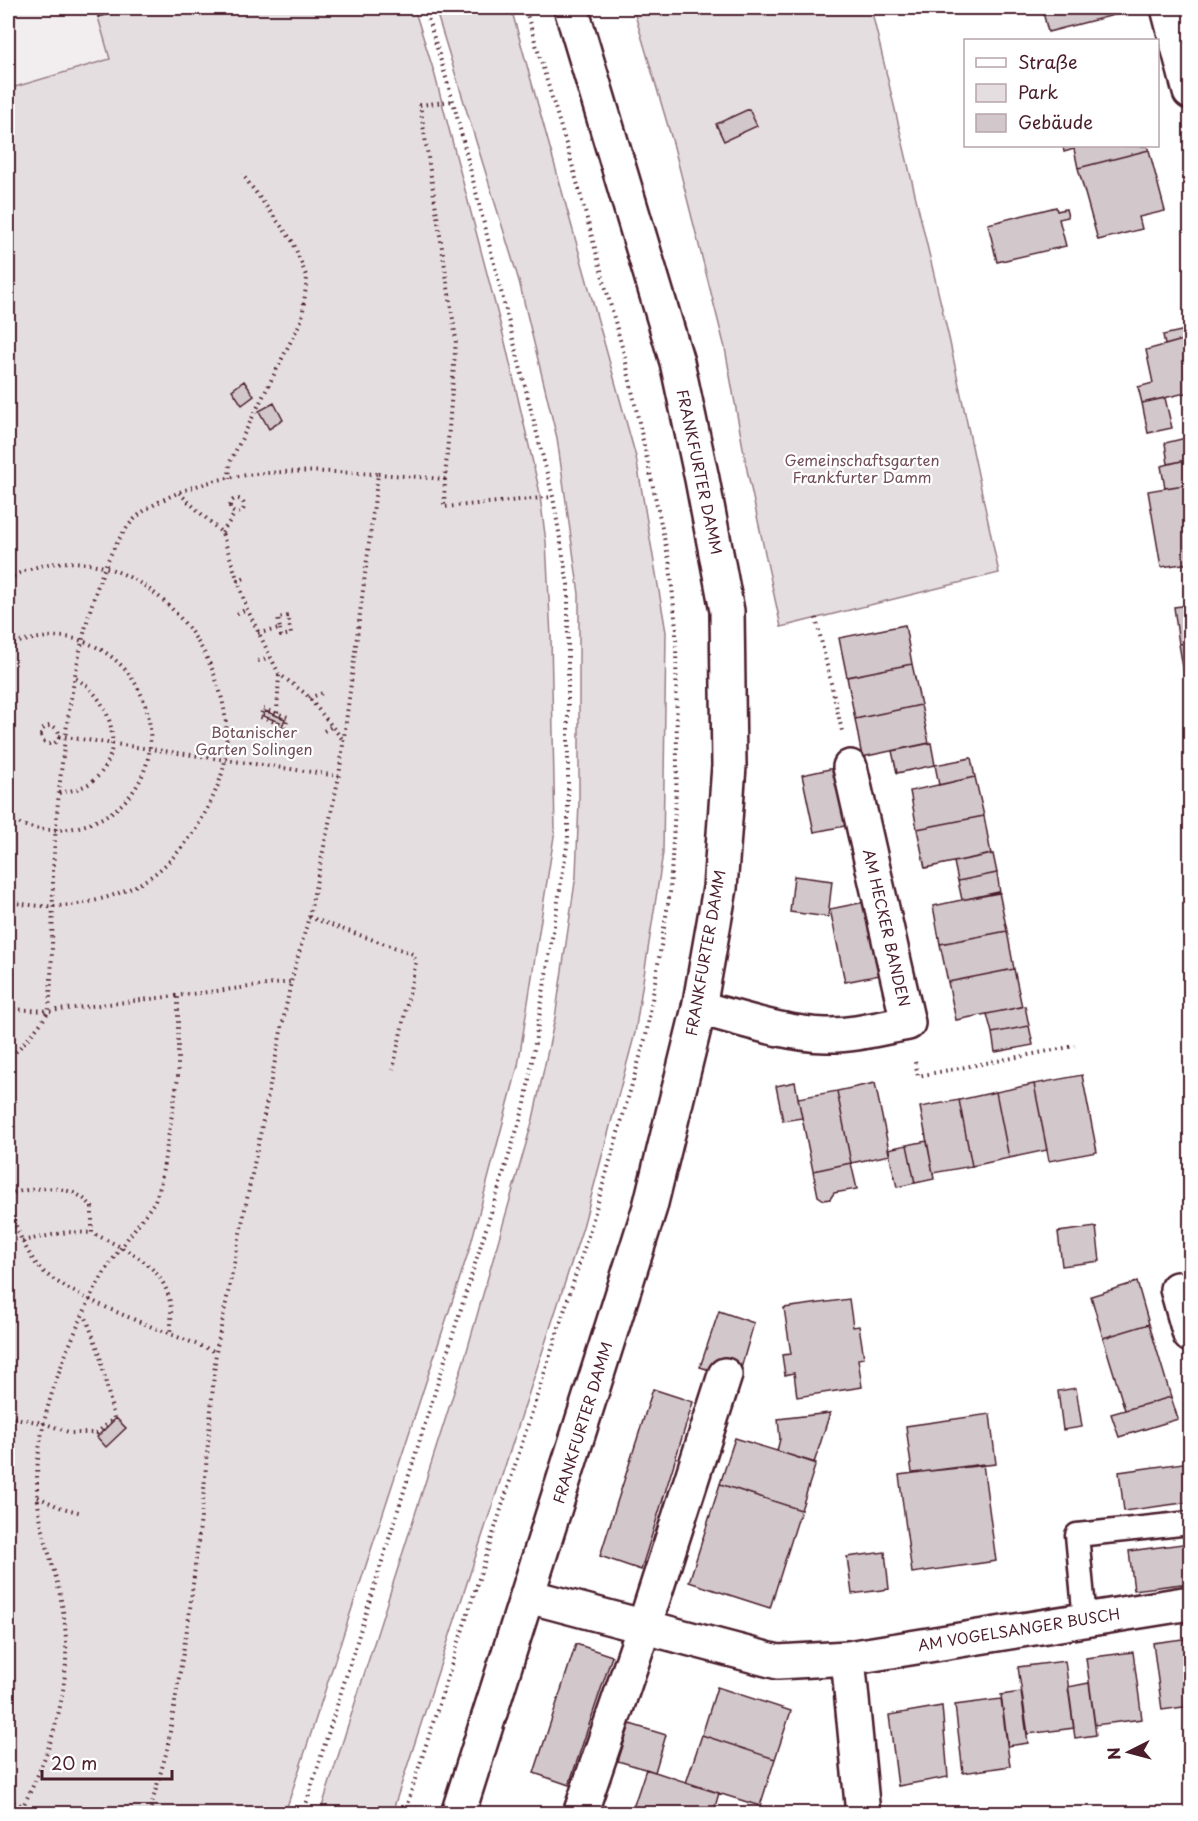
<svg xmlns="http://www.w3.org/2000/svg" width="1198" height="1821" font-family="'Playpen Sans',sans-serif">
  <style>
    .built { fill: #f2eeef }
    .green { fill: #e5dee0; stroke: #987e86; stroke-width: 1.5 }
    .building { fill: #d2c7cb; stroke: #4a1f2b; stroke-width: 1.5 }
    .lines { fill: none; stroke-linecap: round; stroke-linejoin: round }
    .lane-casing { stroke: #4a1f2b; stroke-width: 27 }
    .street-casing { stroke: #4a1f2b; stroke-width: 38 }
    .secondary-casing { stroke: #4a1f2b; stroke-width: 38 }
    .path { stroke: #4a1f2b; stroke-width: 4; stroke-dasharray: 1.5 4.5; stroke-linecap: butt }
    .lane { stroke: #fff; stroke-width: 22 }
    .street { stroke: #fff; stroke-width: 33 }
    .secondary { stroke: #fff; stroke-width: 33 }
    .labels { text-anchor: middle; stroke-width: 4.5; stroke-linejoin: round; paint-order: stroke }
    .park-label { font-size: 15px; fill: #714f58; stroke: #fff }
    .street-label { font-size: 15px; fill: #4a1f2b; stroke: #fff }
  </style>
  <rect width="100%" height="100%" fill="#fff"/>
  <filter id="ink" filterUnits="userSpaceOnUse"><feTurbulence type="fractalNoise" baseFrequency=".0167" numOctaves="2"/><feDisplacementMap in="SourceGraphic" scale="12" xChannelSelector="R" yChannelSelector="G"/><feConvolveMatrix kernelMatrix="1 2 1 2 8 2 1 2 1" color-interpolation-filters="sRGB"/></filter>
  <g filter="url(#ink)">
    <!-- built -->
    <path class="built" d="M8,8h282l-282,81z"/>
    <!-- green -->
    <path class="green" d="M135,8h279l20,64 71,270 34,147 7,53 5,95 4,193 -37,236 -48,181 -185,566 -277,1v-1725l102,-30 -12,-42z
      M435,8h76l125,449 30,175 -3,221 -28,180 -52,194 -191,586h-72l146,-459 67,-235 22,-101 21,-143 3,-73v-208l-22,-156 -38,-157z
      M633,8h238l78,330 50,235 -218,54 -34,-157 -22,-122 -52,-205z"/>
    <!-- building -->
    <path class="building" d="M96,8h39l-37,9z
      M1042,8h74l2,6 -70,18z
      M749,109l8,17 -33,15 -8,-17z
      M1063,146h84l2,4 -71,18 -4,-19 -10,3z
      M1149,150l16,61 -26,6 3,12 -44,11 -20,-72z
      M1056,207l1,4 9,-2 2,8 -9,2 7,27 -69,16 -9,-38z
      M1190,329v9l-25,7 -2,-10z
      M1190,338v54l-48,11 -4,-16 15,-4 -7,-33z
      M244,381l10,15 -12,9 -10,-15z
      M1165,398l7,30 -24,5 -6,-30z
      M274,403l9,17 -14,9 -10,-18z
      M1190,437v22l-22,5 -3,-21z
      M1190,459v25l-25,4 -4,-22z
      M1190,484v79l-29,4 -13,-76z
      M1190,605v37l-11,2 -5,-37z
      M905,625l7,39 -65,13 -8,-39z
      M1190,642v36l-5,1 -6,-35z
      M912,664l9,41 -66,14 -8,-42z
      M1190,678v36l-5,-35z
      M921,705l8,38 -67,14 -7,-38z
      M265,711l20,8 -5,12 -3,-1 3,-8 -17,-6z
      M931,743l4,22 -38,8 -5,-22z
      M971,758l4,19 -36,8 -4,-20z
      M839,767l11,58 -36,7 -12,-57z
      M975,777l9,39 -67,13 -7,-38z
      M984,816l7,38 -66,14 -8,-39z
      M993,854l4,19 -39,8 -4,-19z
      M997,873l3,20 -38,7 -4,-19z
      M794,876l38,5 -4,36 -38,-5z
      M999,892l8,39 -67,13 -7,-38z
      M865,902l15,73 -35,7 -15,-73z
      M1007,931l7,38 -66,13 -8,-38z
      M1014,969l8,38 -66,13 -8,-38z
      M1025,1006l4,20 -37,7 -5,-19z
      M1029,1026l4,19 -38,7 -3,-19z
      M1082,1075l15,77 -48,9 -15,-77z
      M795,1082l7,36 -19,3 -7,-35z
      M875,1083l15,72 -39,8 -14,-72z
      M1034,1084l13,66 -38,8 -13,-66z
      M837,1091l14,72 -38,8 -15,-73z
      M996,1092l13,66 -37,8 -13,-66z
      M959,1100l13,66 -39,7 -13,-66z
      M927,1141l7,38 -19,4 -8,-38z
      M907,1145l8,38 -18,4 -9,-38z
      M851,1163l6,26 -23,4 -4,6 -6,1 -6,-4 -5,-25z
      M1096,1227l4,34 -38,5 -4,-34z
      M1137,1282l12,42 -46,14 -12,-42z
      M849,1299l4,28 6,-1 5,32 -6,1 4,28 -65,10 -3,-24 -9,2 -3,-20 9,-1 -7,-46z
      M719,1311l35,12 -16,56 -38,-12z
      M1149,1324l22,73 -46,13 -22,-72z
      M1076,1388l6,39 -19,3 -5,-39z
      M653,1389l40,13 -52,168 -41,-14z
      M1171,1397l7,22 -59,18 -8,-23z
      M830,1413l-16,50 -37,-12 3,-12 -2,-20z
      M990,1414l6,50 -84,9 -6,-47z
      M116,1418l10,10 -20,19 -9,-10z
      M735,1438l81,25 -15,47 -81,-26z
      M1190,1462v40l-66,9 -5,-39z
      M983,1464l13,97 -84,12 -13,-98z
      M720,1484l81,26 -31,98 -81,-26z
      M1190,1543v40l-56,7 -5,-39z
      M885,1552l4,37 -37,5 -5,-37z
      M1190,1638v68l-28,4 -9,-67z
      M576,1644l36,12 -43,129 -35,-12z
      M1133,1652l9,67 -47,6 -9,-67z
      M1065,1661l9,67 -46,6 -10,-67z
      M1089,1683l7,52 -21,3 -7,-51z
      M717,1687l74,24 -16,48 -73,-24z
      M1021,1692l7,51 -20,3 -7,-51z
      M1001,1699l9,67 -47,7 -8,-68z
      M942,1706l6,71 -50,9 -9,-71z
      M630,1724l36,11 -11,37 -37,-11z
      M702,1735l73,24 -15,47 -74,-23z
      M646,1769l73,24 -6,21h-82z"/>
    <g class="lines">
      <defs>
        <path id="lane" d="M1085,1620l-8,-85 113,-12"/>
        <path id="street" d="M1168,8l22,84
          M699,1008c41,10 84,26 127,27 27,1 55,-7 82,-12l-58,-256
          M1177,1289l13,46
          M528,1596l250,66 70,-4 342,-55
          M848,1658l15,156
          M580,1814l64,-187 81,-252"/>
        <path id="secondary" d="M458,1814l192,-607 49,-199 21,-120 9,-122 -2,-155 -25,-132 -25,-117 -106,-354"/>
      </defs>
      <!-- lane casing -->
      <use href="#lane" class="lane-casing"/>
      <!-- street casing -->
      <use href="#street" class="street-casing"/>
      <!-- secondary casing -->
      <use href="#secondary" class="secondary-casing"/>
      <!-- path -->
      <path class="path" d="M378,474l67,5 11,-140 -36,-234 33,-4
        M229,479l1,-17 72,-143 5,-41 -14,-36 -51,-68
        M445,479l-1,28 109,-10
        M179,493l43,40 25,76 32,65 27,20 37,46
        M230 506a7 7 0 1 1 14 0a7 7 0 1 1-14 0Z
        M222,533l13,-20
        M8,579c114,-64 234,67 217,181 -4,24 -16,46 -28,67 -17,26 -40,50 -70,63 -39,16 -78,21 -119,11
        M237,581l10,-4
        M237,614l10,-5
        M816,618l26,113
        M258,633l22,-4 -2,-11 10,-2 3,18 -10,2 -1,-7
        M8,644c22,-4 45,-11 68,-5 97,28 102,167 -2,189 -21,4 -47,2 -66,-10
        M258,661l12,-3
        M309,698l14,-5
        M263,709l25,8 -5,17 -9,-3 3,-8 -17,-6z
        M277,713l2,-39
        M41 735a9 9 0 1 1 18 0a9 9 0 1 1-18 0Z
        M324,731l7,-4
        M59,736l280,40
        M59,793c11,-2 21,-4 31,-10 39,-28 22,-85 -15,-105
        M309,917l104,37 3,8 -23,107
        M8,1009l42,2 241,-29
        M8,1061c12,-15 30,-31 40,-49 4,-7 5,-121 5,-140 4,-81 23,-315 91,-361 69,-46 156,-41 234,-37l-39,302 -30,141 -18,65 -75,370 -13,149 -14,116 -22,133 -18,64
        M915,1062l3,14 157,-30
        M8,1194c28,-7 65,-12 84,13v26c47,22 87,40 78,100
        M8,1203c7,21 15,44 29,62 25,31 138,70 179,87
        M22,1241l45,-9 25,1
        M8,1417l35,6 28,10h26l17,-15 -15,-66 -14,-37
        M38,1497l21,10 23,6
        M8,1800l36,14
        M19,1814c35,-66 58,-139 42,-214 -8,-40 -25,-77 -24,-119 0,-63 27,-126 53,-182 15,-33 44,-68 65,-98l5,-14 18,-109v-83
        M303,1814l222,-710 43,-264v-255l-15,-88 -100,-396 -28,-93
        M404,1814l185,-581 57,-197 24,-144 7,-119 -1,-145 -6,-63 -45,-207 -53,-194 -47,-156"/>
      <!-- lane -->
      <use href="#lane" class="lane"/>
      <!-- street -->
      <use href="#street" class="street"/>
      <!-- secondary -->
      <use href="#secondary" class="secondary"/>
    </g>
  </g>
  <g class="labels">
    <!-- park labels -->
    <g class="park-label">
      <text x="862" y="466">Gemeinschaftsgarten<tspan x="862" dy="17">Frankfurter Damm</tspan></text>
      <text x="254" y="738">Botanischer<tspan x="254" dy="17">Garten Solingen</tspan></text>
    </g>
    <!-- street labels -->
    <g class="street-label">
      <text transform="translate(699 472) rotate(78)" y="5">FRANKFURTER DAMM</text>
      <text transform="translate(886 928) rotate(77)" y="5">AM HECKER BANDEN</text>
      <text transform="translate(706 953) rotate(-80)" y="5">FRANKFURTER DAMM</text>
      <text transform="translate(583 1423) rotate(-73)" y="5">FRANKFURTER DAMM</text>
      <text transform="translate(1019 1630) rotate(-9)" y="5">AM VOGELSANGER BUSCH</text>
    </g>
  </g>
  <!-- margin -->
  <rect width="1198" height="1821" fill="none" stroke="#fff" stroke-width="30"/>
  <rect x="15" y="15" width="1168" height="1791" fill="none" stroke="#4a1f2b" stroke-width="2" filter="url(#ink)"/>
  <!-- legend -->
  <rect x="964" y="39" width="195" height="108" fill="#ffffff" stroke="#b7a5aa" stroke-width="1.5"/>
  <rect x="976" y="58" width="30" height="9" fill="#ffffff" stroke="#b7a5aa" stroke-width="1.5"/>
  <text x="1018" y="69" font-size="18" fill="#4a1f2b">Straße</text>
  <rect x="976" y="84" width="30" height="18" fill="#e5dee0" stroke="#b7a5aa" stroke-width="1.5"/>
  <text x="1018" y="99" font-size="18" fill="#4a1f2b">Park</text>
  <rect x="976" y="114" width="30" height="18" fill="#d2c7cb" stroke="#b7a5aa" stroke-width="1.5"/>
  <text x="1018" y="129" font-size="18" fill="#4a1f2b">Gebäude</text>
  <!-- north arrow -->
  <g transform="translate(1129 1752) rotate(264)" stroke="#ffffff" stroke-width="4.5" paint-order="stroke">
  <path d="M0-4.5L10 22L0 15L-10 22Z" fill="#4a1f2b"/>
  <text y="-9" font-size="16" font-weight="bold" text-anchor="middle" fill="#4a1f2b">N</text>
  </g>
  <!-- scale -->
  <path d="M42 1770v9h130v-9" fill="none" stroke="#4a1f2b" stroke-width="3"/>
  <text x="51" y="1770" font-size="18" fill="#4a1f2b" stroke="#ffffff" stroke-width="4.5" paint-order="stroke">20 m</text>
</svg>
